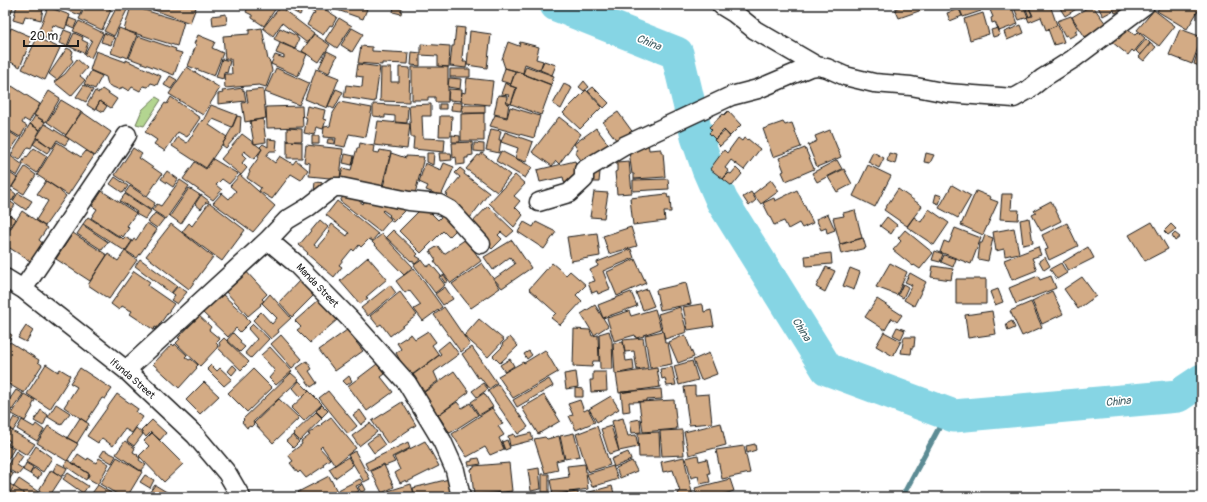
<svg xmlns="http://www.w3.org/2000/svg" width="1207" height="502" font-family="Pangolin,sans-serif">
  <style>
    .green { fill: #b3d590; stroke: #687856 }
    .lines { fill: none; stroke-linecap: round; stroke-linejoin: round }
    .stream { stroke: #5c8b94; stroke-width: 5.5 }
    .river { stroke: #86d5e4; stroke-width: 33 }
    .building { fill: #d3ab85; stroke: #1c1c1c }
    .minor-casing { stroke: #1c1c1c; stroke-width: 21 }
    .minor { stroke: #fff; stroke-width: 18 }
    .labels { text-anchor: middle; stroke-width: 3.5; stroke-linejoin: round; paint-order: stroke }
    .street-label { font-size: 10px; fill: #1c1c1c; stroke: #fff }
    .water-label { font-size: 11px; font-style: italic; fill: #415d62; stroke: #fff }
  </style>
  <rect width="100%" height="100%" fill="#fff"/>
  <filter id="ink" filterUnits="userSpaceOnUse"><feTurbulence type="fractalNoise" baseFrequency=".025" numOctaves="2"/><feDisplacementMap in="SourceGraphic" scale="8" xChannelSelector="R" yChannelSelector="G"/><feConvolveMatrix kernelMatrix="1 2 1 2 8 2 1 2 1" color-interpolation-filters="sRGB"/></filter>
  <g filter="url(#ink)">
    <!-- green -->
    <path class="green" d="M156,97l5,3 -17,26 -8,-2 6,-14z"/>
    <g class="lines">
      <!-- stream -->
      <path class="stream" d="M902,497l45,-84"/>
      <!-- river -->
      <path class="river" d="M556,5l121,48 20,84 11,32 14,32 105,168 127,47 224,-20 24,-16"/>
    </g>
    <!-- building -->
    <path class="building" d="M5,5h9l-3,8 -6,-2z
      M17,5h9l17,4 -2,11 -16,-4 -2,7 -10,-3z
      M52,5h32l-4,10z
      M86,5h21l3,1 -1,3 2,1 -9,20 -23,-11z
      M118,5l9,5 -13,26 -10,-5z
      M144,5h53l-7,18 -47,-17z
      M249,5h29l-14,21 -12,-8v-3l-6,-3z
      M281,5h24l-5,10z
      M315,5h3l19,12 -5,9 -2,-1 -7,10 -16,-10 6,-11 1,1 1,-2 -4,-2z
      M323,5h33l11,4 -4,10z
      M905,5h15l2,5 -23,8 -4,-9z
      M967,5h12l2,6 -18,6 -4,-10z
      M1003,5h8l7,19 -19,7 -4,-9 -3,1 -1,-5 2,-1 -3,-7z
      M1013,5h17l-6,2 4,10 -9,3z
      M1035,5h15l7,20 -11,5 -5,-13 -12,5 -2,-5 6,-1 -4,-9z
      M1058,5h25l-18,11z
      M1092,5l14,19 -21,13 -13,-20z
      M1097,5h27l2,3 -11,5 -1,-3 -11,6z
      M1161,5h34l5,3 -13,21 -30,-18z
      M131,6l53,16 -7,24 -53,-16z
      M48,7l22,8 -5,14 -12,-4 -5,14 -11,-4z
      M280,7l34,26 -7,10 -25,-20 -9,13 -10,-8z
      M394,7l8,1 -1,6 -8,-2z
      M1029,8l3,7 -3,2 -3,-8z
      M959,9l3,7 -12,5 -3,-8z
      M1154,10l21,16 -16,20 -22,-16z
      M983,13l6,21 -19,6 -6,-21z
      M226,14l1,10 -14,2 -1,-10z
      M1071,16l7,13 -3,2 2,3 -8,4 -2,-3 -2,1 -8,-15z
      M69,18l8,3 -3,7 -7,-3z
      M339,18l13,8 -15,22 -12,-8z
      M79,21l24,12 -12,25 -7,-3 8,-15 -19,-9z
      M5,22l5,2 -5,13z
      M1021,25l3,8 -17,7 -3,-8z
      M1058,25l6,17 -10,3 -6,-16z
      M456,27l9,1 -3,30 2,1 -1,3h4l-1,6 -16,-2 2,-20h2z
      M11,28l21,9 -12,30 -13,-7 1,-3 -3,-1v-14z
      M119,28l18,7 -9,23 -5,-2 -1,1 -11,-4z
      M262,28l6,32 2,2 2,9 -6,16 -7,-2 -34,3 -1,-14h8l-1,-15h-6l-2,-23 26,-2v-4z
      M280,28l17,8v2l2,1 -4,10 -21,-10z
      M352,28l11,6 -11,18 -11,-7z
      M998,28l2,7 -7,2 -2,-7z
      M1125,28l10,7 3,-3 7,6 -11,14 -2,-2 -4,5 -16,-13 4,-5 3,2 3,-4 -1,-2z
      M1180,29l22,8 -10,27 -23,-9z
      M64,30l8,3 -5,13 -8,-3z
      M470,31l21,3 -4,34 -20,-3z
      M74,33l9,4 -1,3 6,3 -4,10 -16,-7z
      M104,33l10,4 -3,8 -10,-3z
      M314,34l16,11 -11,17 -17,-11z
      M198,35l17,7 -3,6 11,5 -9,23 -26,-10 8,-21 -2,-1z
      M138,36l38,13 -1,2 7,2 -8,22 -45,-17z
      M37,38l23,10 -15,32 -23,-11z
      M1146,39l4,4 -10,12 -4,-4z
      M508,42l11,4 1,-4 19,5 -3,12 7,2 -3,9 -15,-6 -2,9 -18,-5 -3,-9z
      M280,43l27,11 -9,22 -27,-12 4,-9 9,3v-2l-8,-3z
      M1151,43l5,4 -12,14 -5,-4z
      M421,44l29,2 -1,21 -11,-1v-10l-18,-1v11l-9,-1 1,-13 9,1z
      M361,46l11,1v4l37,2 -1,11 -26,-1v2l-24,-2z
      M67,48l6,3 -2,7 2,3 -16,19 -8,-6z
      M96,51l30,11v-2l35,16 -4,9 -6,-2 -3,4 -5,-1 -3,5 -8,-4 -3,4 -7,-4 -2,3 -12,-5 -2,-8 -16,-7z
      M327,51l10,5 -8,17 -10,-5z
      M1197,54l5,1v12l-8,-3z
      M77,59l10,9 -7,8 5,4 -14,16 -17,-14 11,-8z
      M222,59l8,2 -3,12 -3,-1 -1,7 -7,-2z
      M544,61l12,4 -4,10 -12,-5z
      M358,64l22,3 -5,35 -31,-5 2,-12 16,2 1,-10 -7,-1z
      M526,66l28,10 -3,9 -28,-11z
      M187,67l33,21 -17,27 -34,-21z
      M399,67l11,1 -1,34 -29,-1 1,-33h10v14h8z
      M412,67h36v35h-13v-5h-7v3h-16z
      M276,68l33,15 -10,22 -34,-13z
      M505,68l10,3 -4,13 -10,-3z
      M316,69l23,9 -12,30 -22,-9z
      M450,69h20v8h-20z
      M91,71l11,5 -7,13 -11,-5z
      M516,71l36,14 -11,30 -30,-11 6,-16 -7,-2z
      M170,76l7,4 -6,9 -7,-4z
      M449,78l12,1 -1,10 -12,-2z
      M467,78l26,3 -3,24 -29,-3 1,-10 3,1z
      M584,81l5,6 -5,4 -5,-4z
      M505,83l11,5 -5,16 -5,-1 3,-8 -8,-1z
      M564,84l8,4 -11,21 -8,-5z
      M84,85l9,5 -7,12 -10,-5z
      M12,86l28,18 -11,18 -5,-3 -2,4 5,3 -7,11 -15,-9v-31z
      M593,87l16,16 -5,5 -16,-17z
      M243,88v3l1,-1 2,11 -28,3v-10l5,-1 -1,-2z
      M102,89l15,10 -6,9 -11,-7 -5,9 -8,-5 8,-14 4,2z
      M263,89l3,29 -21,4 -3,-19 6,-1 -2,-11z
      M336,89l7,3 -9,17 -6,-3z
      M449,89l13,1 -1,11 -13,-1z
      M586,90l16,17 -22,22 -17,-16z
      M49,91l11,7 -14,24 -12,-7z
      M498,95l9,1 -1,7h3l-2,14 -13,-3z
      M171,97l29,21 -13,19 -9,-5 -13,19 -11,-7 3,-4 -12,-8 20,-29 2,1z
      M61,100l20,12 -15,23 -19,-13z
      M100,101l7,5 -4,6 -7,-4z
      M340,102l32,6 -6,29 -17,-3 -4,13 -10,-2 1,-7 -13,-1 1,-10 6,-1 3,-13z
      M452,102l10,1 -1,8 -10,-1z
      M373,104l35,2 -1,17 -12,-1v-6l-10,-1v3h-3v-1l-9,-1z
      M431,104v12h-9l1,22 22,1 -1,13 -31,-3 1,-12h-3l-2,-32z
      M439,104h7v5h-7z
      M211,105l26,10 -5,12 -19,-8 -4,6 18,12 -21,31 -34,-22 6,-9 9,6 15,-23 1,1z
      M462,105h23v8h-23z
      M302,106l1,21 -36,1 -1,-21z
      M307,106l18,4 -2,9 3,1 -3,9 -7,-2 -2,8 -10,-2 3,-15 -2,-1z
      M510,107l30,9 -6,22 -44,-12 5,-11 12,3z
      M728,111l13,14 -11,11 -6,-6 -9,9 -6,-6 3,-3 -3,-3 14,-13 1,1z
      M82,112l29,20 -16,24 -30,-20z
      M618,112l16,22 -15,10 -16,-22z
      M484,113v28h-23v-27z
      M35,116l10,6 -5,8 -10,-6z
      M237,116l4,1 -1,15 -14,16 -4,-3 11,-19z
      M440,116h12l-1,20h-12z
      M559,117l22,17 -22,30 -3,-3 -4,5 -20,-14z
      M263,119l3,23 -12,2 -4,-23z
      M378,121l32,3 -3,25 -33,-4z
      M783,122l2,3 7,-2 9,24 -28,10 -10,-28z
      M30,124l10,6 -9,18 -3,-1 -8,13 -9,-5z
      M45,124l24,15 -4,6 -8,-5 -5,8 -16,-10z
      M287,128l15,1v12h-15z
      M596,128l16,21 -29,14 -8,-11 3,-2 -4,-6z
      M5,129l14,9 -9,13 -5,-3z
      M491,129l10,2 -2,9h2l-2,13 -13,-3z
      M830,130l11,27 -24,10 -9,-22 9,-4 -2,-5z
      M725,131l5,6 -10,9 -6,-6z
      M505,132l28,10 -7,20 -11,-4 3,-10 -17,-6z
      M242,134l20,15 -8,10 -10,-8 -2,3 4,4 -4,5 5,5 -6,7 -20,-16z
      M452,135l8,1v6h-8z
      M312,136h7v8h-7z
      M38,138l13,10 -4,5 -14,-9z
      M738,138l4,3 2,-3 3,2 1,-1 12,10 -16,21 -13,-10 -6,8 4,3 -6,8 -13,-10 14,-19 3,3z
      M268,139l9,1 -1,11h-6l-4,5 9,7 5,-7 13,8 3,-4 12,10 -7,10 -10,-6 -19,25 -13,-8 2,-3 -14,-10 3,-6 -1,-1 10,-14 -1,-1 4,-7 -2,-2 3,-3 5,3z
      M328,139h6v5l-7,-1z
      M287,141l15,1v16h-15z
      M57,142l24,15 5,-6 8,5 -26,39 -31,-20z
      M472,142l1,13 -5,1v2h-3v6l-8,1 -1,-8 -3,1 -1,-15z
      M648,142l1,8 12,-1v3h2l2,25 -31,2v-5h-2l-3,-23z
      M360,143l14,3 -1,6 6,1 1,-3 11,2 -10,38 -41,-11 3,-11 8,2 6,-22h2z
      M474,143l10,1v8l-10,-1z
      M306,145l37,4 -3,30 -31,-3 1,-13 -6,-1z
      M34,148l13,8 -10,17 -15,-10 4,-7 1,1z
      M133,148l9,6 -3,4 23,16 -15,22 -32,-21z
      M805,148l9,21 -28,12 -4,-9 2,-1 -5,-13z
      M501,151l31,16 -7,11 -29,-17z
      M5,152l18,13 -6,11 -8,-5 -4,7z
      M873,152l11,6 -5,10 -11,-6z
      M391,153l15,5v-2l18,1 -10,41 -32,-7z
      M427,153h7l-1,12 -6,-3z
      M439,153h12l1,7 -12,1z
      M482,153l28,22 -13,17 -31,-23 12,-14 2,1z
      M889,153l8,2 -2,9 -8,-3z
      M926,153l8,2 -4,8 -6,-1z
      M345,154l9,2 -2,9 -9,-2z
      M213,159l25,15 -9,10 -7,-5 -6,6 6,5 -9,10 -30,-21 12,-17 11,7z
      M837,160l5,9 -25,13 -5,-9z
      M575,161l6,20 -16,4 -2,-8 -23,5 -3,-12z
      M629,161l3,32 -15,1 -2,-22 2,-1v-9z
      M425,163l16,7 3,-7 10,4 -13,29 -15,-6 2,-4 -9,-4z
      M868,165l23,11 -16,31 -22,-11z
      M25,167l11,8 -12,19 -12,-7z
      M460,168l5,4 -1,2 25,19 -19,25 -25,-20 3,-3 -2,-1 14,-17 -5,-4z
      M736,168l6,6 -10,12 -9,-7 6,-6 2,1z
      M844,169l8,15 -15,8 -9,-15z
      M167,171l11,8 -5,8 -12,-8z
      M592,171l8,1 -1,10h-8z
      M10,173l7,5 -11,18 -1,-1v-14z
      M240,175l35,31 -22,26 -40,-29 9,-10 7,6 7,-8 -6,-5z
      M515,175l10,9 -11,12 6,5 -5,6 8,8 -9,12 -25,-24z
      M115,177l13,9 -5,7 -13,-9z
      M668,179l1,10 -36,2v-11z
      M180,180l9,6 -23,33 -14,-9 5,-6 4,2z
      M771,180l8,11 -18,13 -8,-10z
      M46,181l15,10v1l5,4 -21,30 -9,-6 12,-19 -11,-7z
      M315,182l10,1 -1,8h-10z
      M952,185l19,11 -13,22 -19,-10z
      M130,186l25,17 -4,7 -26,-17z
      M189,188l11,7 -19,29 -11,-8z
      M898,189l24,17 -15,20 -23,-16z
      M11,190l5,4 -4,7 -5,-3z
      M797,190l16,33 -11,5 -3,-5 -11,6 -4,-8 -10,4 -11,-22 11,-5 1,3z
      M102,191l34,22 -9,13 2,2 -6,9 -2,-2 -1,2 -29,-19 6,-9 -5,-3z
      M347,191l16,13 4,-9 32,12 5,4 -11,11 -2,-1 2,-2 -4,-3 1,-1 -7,-5 -1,1 9,8 -11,13 -40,-31z
      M976,191l15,6 -1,2 8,3 -15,33 -22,-10z
      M594,192l14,1 -4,25 -14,-1z
      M751,192l5,8 -7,6 -6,-9z
      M18,193l14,8 -6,9 -13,-9z
      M125,194l26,17 -6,8 -9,-5 1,-2 -17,-11z
      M667,194l1,4 2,-1 1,15h-7l1,9 -32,4 -3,-27z
      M936,194l6,2 -3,8 -5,-2z
      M1002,194h10l-1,16h8l-1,10 -18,-1z
      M201,195l8,6 -1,2 -2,-1 -5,7 -6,-5z
      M5,198l10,7 -10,14z
      M337,201l41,33 -6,7 -3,-2 -8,8 -2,-2 -5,6 -2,-2 -13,16 3,2 -8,10 -27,-23 1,-1 -9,-8 21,-25 8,7 -14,18 3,2 13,-15 -2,-2 4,-6 15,12 2,-3 -23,-18z
      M1051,201l10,20 -20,10 -9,-16 4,-2 -2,-3z
      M210,203l35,27 -23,31 -40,-29 7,-9 3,3 16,-22z
      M424,206l14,14 6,-6 14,14 -9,9 -6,-6 -22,22 -22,-22z
      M488,206l26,25 -7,6 -6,-5 -3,3 4,4 -10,10 -23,-23z
      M929,209l20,14 -15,22 -27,-18 7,-10 7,5z
      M855,210l7,28 -22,6 -7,-26 11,-2 -1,-3z
      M22,211l25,17 -8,12 6,5 -12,18 -28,-18v-8z
      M155,213l9,6 -7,9 -9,-6z
      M828,214l7,16 -8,3 -1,-5 -5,2 -5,-11z
      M9,215l7,4 -11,16v-14z
      M88,217l32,21 1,-1 2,2 2,-2 7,4 -7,10 -42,-27z
      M887,217l10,8 -6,9 -11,-8z
      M1029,218l4,25 -10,2 -3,-25z
      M524,222l9,5 3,-5 20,10 -12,17 -26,-17z
      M1152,222l16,27 -23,12 -16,-26z
      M147,223l10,7 -20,28 -11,-7 8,-12 2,1z
      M1067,223l11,23 -29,14 -4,-10 3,-1 -6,-14z
      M171,224l42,33 -24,32 -43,-33z
      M1171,224l5,5 -8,6 -4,-4z
      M83,225l25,17 -6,8 -25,-16z
      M631,227l6,19 -28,8 -6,-18z
      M955,228l26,10 -10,26 -31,-12 4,-11 5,2z
      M1014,228l5,25 -14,3 -1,-7 -8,2 -3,-19z
      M393,230l25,24 -2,2 5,3 -6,5 -3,-4 -1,1 -25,-24z
      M905,230l28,23 -13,16 -6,-4 -1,1 -20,-16 8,-9 -3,-3z
      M73,233l34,22 -17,26 -34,-22z
      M597,233l3,23 -29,5 -4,-24z
      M1175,233l5,4 -5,4 -3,-5z
      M382,234l31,33 -9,8 -32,-33z
      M985,235l8,3 -5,23 -10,-2 2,-16h2z
      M863,238l3,10 -25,6 -2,-9z
      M466,239l15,22 -30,22 -17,-22 2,-1 -6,-9 8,-5 6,8z
      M512,240l19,28 -29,20 -8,-9 21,-15 -5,-7 -17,13 -9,-13z
      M1038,247l3,8 -9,3 5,12 -25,10 -8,-20z
      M1088,247l6,11 -26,13 -5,-9z
      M631,249l3,9 -31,13 7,18 -12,5 -1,-3 -5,2 -4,-10 7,-2 -5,-11 8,-4 -1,-4z
      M125,251l12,9 -28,39 -21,-14 20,-31 10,7z
      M935,251l8,3 -3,8 -8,-2z
      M831,253l1,11 -26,2 -1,-10z
      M944,255l12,4 -3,8 -12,-5z
      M368,257l19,22 -21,18 2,1 -8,6 -20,-23z
      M1045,257l5,9 -6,4 -5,-9z
      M140,259l37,27 -6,7 -36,-27z
      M635,259l11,24 -29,13 -10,-24z
      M422,260l5,7 4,-3 10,12 -2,1 6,8 -10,8 -21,-28z
      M482,263l18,25 -29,20 -19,-24z
      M552,263l14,12 4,-4 16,14 -10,10 6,6 -22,24 -9,-7 5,-5 -27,-24z
      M890,263l17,9 -10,23 -21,-8z
      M1061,263l6,10 -10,6 -7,-10z
      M933,266l20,3 -2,11 -20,-3z
      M826,267l9,4 -10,21 -9,-5z
      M243,268l24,26 -5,5 2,2 -4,3 1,1 -13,11 -23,-25 10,-9 -3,-4z
      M414,268l28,39 -19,14 -9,-12 7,-4 -12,-15 -4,3 -9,-12z
      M850,268l10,4 -6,18 -11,-4z
      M134,271l16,11 -2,4 26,18 -17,24 -2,-1 -1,3 -24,-16 2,-3 -2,-1h-1l-7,-4 -3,4 -8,-6z
      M910,273l16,9 -12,24 -10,-6 8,-15 -7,-3z
      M444,275l4,6 -3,2 -4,-6z
      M1038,276l2,4 11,-4 5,12 -40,16 -7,-16z
      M1082,277l14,19 -18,13 -14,-20z
      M301,279l15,14 -24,24 -13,-15z
      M956,279h30v25h-30z
      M686,283l5,21 -31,6 -4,-20z
      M903,284l5,3 -5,11 -5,-3z
      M390,285l6,8 -28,23 -7,-8z
      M178,286l9,6 -10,12 -6,-4 4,-5 -3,-2z
      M445,287l8,12 -10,6 -8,-11z
      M647,289l7,17 -11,4 -7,-17z
      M998,289l5,13 -8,3 -5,-13z
      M1052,291l11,23 -21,10 -10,-23z
      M400,292l17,23 -27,21 -9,-12 -3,2 -8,-10z
      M631,292l6,14 -34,12 -5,-13z
      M221,293l26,24 -1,1 4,4 -10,10 -4,-4 -8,9 -26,-25z
      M270,294l21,24 -13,12 1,2 -8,7 -18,-19 8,-8 11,12 5,-6 -15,-15z
      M321,298l11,12 -2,2 7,8 -27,23 -13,-13 4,-3 -6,-6z
      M877,299l25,16 -5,7 -5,-4 -7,12 -20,-13z
      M1031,302l11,25 -20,9 -12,-25z
      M701,304l2,1 1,7 7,-2 3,16 -26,4 -5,-23z
      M595,305l13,21 -14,9 -13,-21z
      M444,307l26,38 -9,7 -27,-37z
      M680,307l7,25 -22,7 -7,-25z
      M655,309l6,20 -18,6 1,1 -8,2 -1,-3 -21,6 -7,-23 22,-7 2,5z
      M992,311l4,23 -28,4 -3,-23z
      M197,314l14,13 -2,3 11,9 -4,4 2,2 -1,3 -17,18 -24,-23 4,-4 -2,-1 18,-19 -2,-2z
      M479,319l25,21 -16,17 -24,-21z
      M1012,321l3,7 -7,3 -2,-7z
      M253,324l16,15 -18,19 -6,-5 12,-14 -9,-10z
      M26,326l7,5 -7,11 -8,-4z
      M897,327l8,3 -4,9 -8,-4z
      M574,329l16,1 2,6 6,-1 1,26h-6l-1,6 -19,-1z
      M347,330l16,21 -28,20 -16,-21z
      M5,331l7,4 -7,13z
      M428,331l8,11 -4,3 7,10 -30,22 -9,-14 1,-1 -5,-9 5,-4 -4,-6 14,-9 4,5z
      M609,331l3,10 1,28h-13l-1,-35z
      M663,331l2,12h3l4,21 -22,4 -5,-33z
      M884,332l17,9 -8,15 -17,-10z
      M233,333l8,8 -1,2 5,4 -5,5 -13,-12z
      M281,335l21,24 -10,9 -21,-24z
      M685,335l9,22 -16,6 -9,-21z
      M510,337l8,9 -18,17 -7,-7 10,-10 -1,-2z
      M904,337h11l-1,10h-2l-1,7 -10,-1z
      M224,338l25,24 -8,8 -23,-22 2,-3 -1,-2z
      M643,338l5,30 -11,2 -3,-19 -9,1 -2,-12z
      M449,341l10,13 -25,18 4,9 -16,12 -12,-16 31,-23 -3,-4z
      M10,342l29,18 -1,2 4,3 -18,28 -19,-11v-23l1,-2 -1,-1v-6z
      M623,342l3,19 7,-1 1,10 -19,4 -2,-31z
      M172,344l2,2 1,-2 12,11 -2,2 4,3 2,-1 7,6 -2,2 1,1 -18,20 -26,-24z
      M270,347l22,24 -16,14 -7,-7 6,-7 -14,-16z
      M472,347l25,36 -8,6 -9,-12 -2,1 -16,-24z
      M545,350l13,22 -45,26 -15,-22 25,-14 1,1z
      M529,351l3,4 -5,4 -3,-5z
      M709,353l8,21 -16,6 -8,-20z
      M510,359l4,7 -9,6 -5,-7z
      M307,361l5,8 -3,2 8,12 -6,4 -14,-19z
      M692,361l6,19 -19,5 -5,-19z
      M46,364l12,8 2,-3 10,6 -2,4h1l-19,30 -23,-15z
      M377,364l8,10 -4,3 12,15 -26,19 -19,-25z
      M211,365l6,6 3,-3 12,11 -8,7 -17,-17z
      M233,365l4,4 -5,6 -4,-4z
      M672,367l4,18 -9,1 -2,-8 -3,1 -2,-10z
      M80,368l32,21 -7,10 -3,-1 -16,24 -22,-15 13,-20 -7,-4z
      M657,368l3,19 -41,6 -3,-19z
      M253,369l19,19 -25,24 -19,-19z
      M454,371l15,21 -31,23 -15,-22z
      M576,372l2,15 -12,2 -2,-15z
      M593,372h13l1,19 -16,1 -1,-12h3z
      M291,373l8,7 -46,42 1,2 -3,3 -1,-1 -3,2 -5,-6 2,-2 -1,-1z
      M349,376l3,5 -5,4 -4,-4z
      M549,379l4,7 -36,21 -4,-7z
      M299,381l10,10 -6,6 -2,-2 -1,1 -7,-8z
      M204,382l15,14 -19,18 -14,-14z
      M483,383l5,6 -11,8 -5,-6z
      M498,384l30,43 -10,7 -30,-43z
      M695,386v9l14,-1 3,29 -23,2 -5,-38z
      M575,388l8,1v8h-8z
      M661,389l1,10 -16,1v1l-12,1h-5l1,9 -7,1 -2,-20z
      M16,390l7,4 -11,16 -7,-4z
      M309,391l13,13 -18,17 -13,-13z
      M328,391l29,35 -9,8 -29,-36z
      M484,393l9,14 -14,8 -8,-13z
      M24,394l11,6 -3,6 1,1 -8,14 -13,-7z
      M117,394l21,15 -2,3 7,5 -11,16 -7,-4 -12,17 -11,-8 -4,5 -11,-7z
      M544,395l16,26 -22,13 -16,-26z
      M611,396l8,13 -22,13 -8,-13z
      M279,399l20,19 -26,25 -19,-20z
      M580,400l4,11 4,-2 7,13 -19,8 -7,-14 4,-1 -5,-11z
      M674,400l3,29 -34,3 -4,-30z
      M402,402l14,23 -28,19 -16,-23z
      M457,402l5,6 8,-5 8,12 -28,18 -12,-18z
      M56,404l14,9 -9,12 -13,-8z
      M322,405l6,6 -6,6 -6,-6z
      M5,407l8,5 -8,11z
      M492,408l11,16 -5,2 6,9 -5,3 5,11 -14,6 -5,-8 -18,10 -15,-23z
      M41,410l7,5 -5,11 -9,-5z
      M360,410l7,10 -6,5 -8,-10z
      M316,412l6,6 -22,23 -7,-7z
      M14,417l6,3 -7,11 -5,-3z
      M331,417l25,31 -21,17 -13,-19 -2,2 10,11 -7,5 1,2 -18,12 -6,-7 -2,2 -8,-10 3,-2 -5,-6 14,-11 -1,-2 9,-7 -2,-1 10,-8 1,1 3,-2 -1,-1z
      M80,418l9,6 -12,19 -10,-5z
      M623,418l5,18 8,-1 2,12 -19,4 -7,-30z
      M640,419l1,13 -9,1 -2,-12z
      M22,420l12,7 2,-3 8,6 -7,11 -20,-12z
      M152,420l14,13 -6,7 -9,-8 -5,5 -5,-6z
      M370,423l7,9 -18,14 -7,-10z
      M721,423l5,22 -37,10 -5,-23z
      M48,426l30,18 -11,17 -30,-18z
      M597,426l13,39 -22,7 -12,-38z
      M611,426l8,25 -10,3 -8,-25z
      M5,427l30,17 -8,11 -19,-11 2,-3 -5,-3z
      M136,428l7,6 -9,12 -7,-5z
      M682,430l2,25 -22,1 -2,-25z
      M659,432l1,25h-21l-1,-24z
      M152,433l31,31 -19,18 -25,-26 10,-10 -5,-5z
      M531,433l2,7 -23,6 -2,-10 6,-2 1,3z
      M574,433l6,23 -15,3 -5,-23z
      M293,435l6,7 -6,6 -7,-7z
      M378,435l7,10 -11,8 -7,-10z
      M559,436l5,23 -8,2 2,9 -13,3 -11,-34 11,-2 2,2z
      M507,440l3,8 -5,2 -3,-8z
      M125,441l10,7 -2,4 5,3 -1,1 3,2 -1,2 7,5 -5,6 -25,-17z
      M425,441l14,25 -32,16 -1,-2 -6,3 -5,-10 5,-3 -6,-13z
      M408,442l2,6 -18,9 3,5 -10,4 -1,-2 -15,7 -4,-8z
      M5,444l9,5 -9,15z
      M755,444l1,6 -9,3 -1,-7z
      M36,446l16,12 -9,14 -17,-10z
      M744,446l6,27 -28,6 -6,-29z
      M104,450l12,6 -4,7 -12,-7z
      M16,451l7,5 -6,9 6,4 -5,6 -12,-7z
      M355,451l15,28 -6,3 -16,-27z
      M628,452l3,8 -17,7 -3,-8z
      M78,454l9,6 1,-2 8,5 3,-5 10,6 -11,20 -11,-6 3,-4 -18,-11z
      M698,455l1,6 8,-2 3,14h-2l2,9 -10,2 -2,-8 -7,2 -5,-20z
      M117,457l25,15 -15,25h-5l-22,-13z
      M348,457l5,8 -18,13 -6,-9z
      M684,457l9,40h-14l-1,-5h2l-7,-22 -10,2 -2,-10z
      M479,458l2,6 -12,2 -1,-4 4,-1v-2z
      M68,460l21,14 -3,6 -22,-15z
      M632,461l5,10 -17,7 -4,-10z
      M26,463l7,4 -3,7 -7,-4z
      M57,463l10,5 -4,8 -10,-5z
      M509,463l3,28 -38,4 -3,-26 3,-1v-2z
      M585,464l3,25 -35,6 -3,-15 19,-3 -2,-11z
      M384,465l10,22 -12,6 -11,-22z
      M613,466l5,13 -26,8 -5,-13z
      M34,468l7,5 -3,6 -8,-5z
      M539,468l2,21 -10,2 -3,-21z
      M5,469l8,5 -8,12z
      M51,470l11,7 -13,20 -10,-7z
      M68,473l20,13 -5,7 -20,-14z
      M542,474h7v18h-7z
      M145,475l9,5 -4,8 -10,-6z
      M329,476l11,21h-39l-3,-5z
      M453,478l5,19h-43l-2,-9z
      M19,479l24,16 -1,2h-35z
      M360,479l3,4 -7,3 3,5 -11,6h-6l-4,-7z
      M730,479l4,12 -19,6h-18l-2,-9z
      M7,482l22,15h-24v-12z
      M363,484l3,6 -5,2 -3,-5z
      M411,484l3,10 -8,3h-16l-2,-6z
      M98,485l13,8 -3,4h-26l3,-4 5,3z
      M155,485l20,12h-29z
      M612,486l3,11h-28l-1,-4z
      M512,492v5h-35v-1z
      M578,492v5l-31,-1z"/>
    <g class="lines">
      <defs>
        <path id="minor" d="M721,5l13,8 21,17 62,36
          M539,202l30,-9 15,-14v-9l40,-24 107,-50 27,-7 52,-22 7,-1 10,2 18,8 29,7 37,3 36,7 67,5 14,-8 15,-12 30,-19 72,-54
          M268,240l26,22 55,56 58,65 35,58 13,29 6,27
          M5,278l18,11 103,81 69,65 32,38 14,24
          M23,289l104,-154
          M126,370l142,-130 19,-20 20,-12 27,-21h7l68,14 30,3 11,6 31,34"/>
      </defs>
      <!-- minor casing -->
      <use href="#minor" class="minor-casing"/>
      <!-- minor -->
      <use href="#minor" class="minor"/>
    </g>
  </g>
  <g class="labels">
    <!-- street labels -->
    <g class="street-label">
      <text transform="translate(318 285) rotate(46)" y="4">Manda Street</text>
      <text transform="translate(133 378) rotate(41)" y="4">Ifunda Street</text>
    </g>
    <!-- water labels -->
    <g class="water-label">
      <text transform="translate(649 42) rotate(22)" y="4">China</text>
      <text transform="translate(802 329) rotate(58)" y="4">China</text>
      <text transform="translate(1118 401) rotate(-5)" y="4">China</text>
    </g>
  </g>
  <!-- margin -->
  <rect width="1207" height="502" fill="none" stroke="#fff" stroke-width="20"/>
  <rect x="10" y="10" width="1187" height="482" fill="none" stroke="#1c1c1c" stroke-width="1.5" filter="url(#ink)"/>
  <!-- scale -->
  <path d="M24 40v6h54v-6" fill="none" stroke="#1c1c1c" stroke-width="2"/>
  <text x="30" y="40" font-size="12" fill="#1c1c1c" stroke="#ffffff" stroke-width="3" paint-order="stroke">20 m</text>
</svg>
